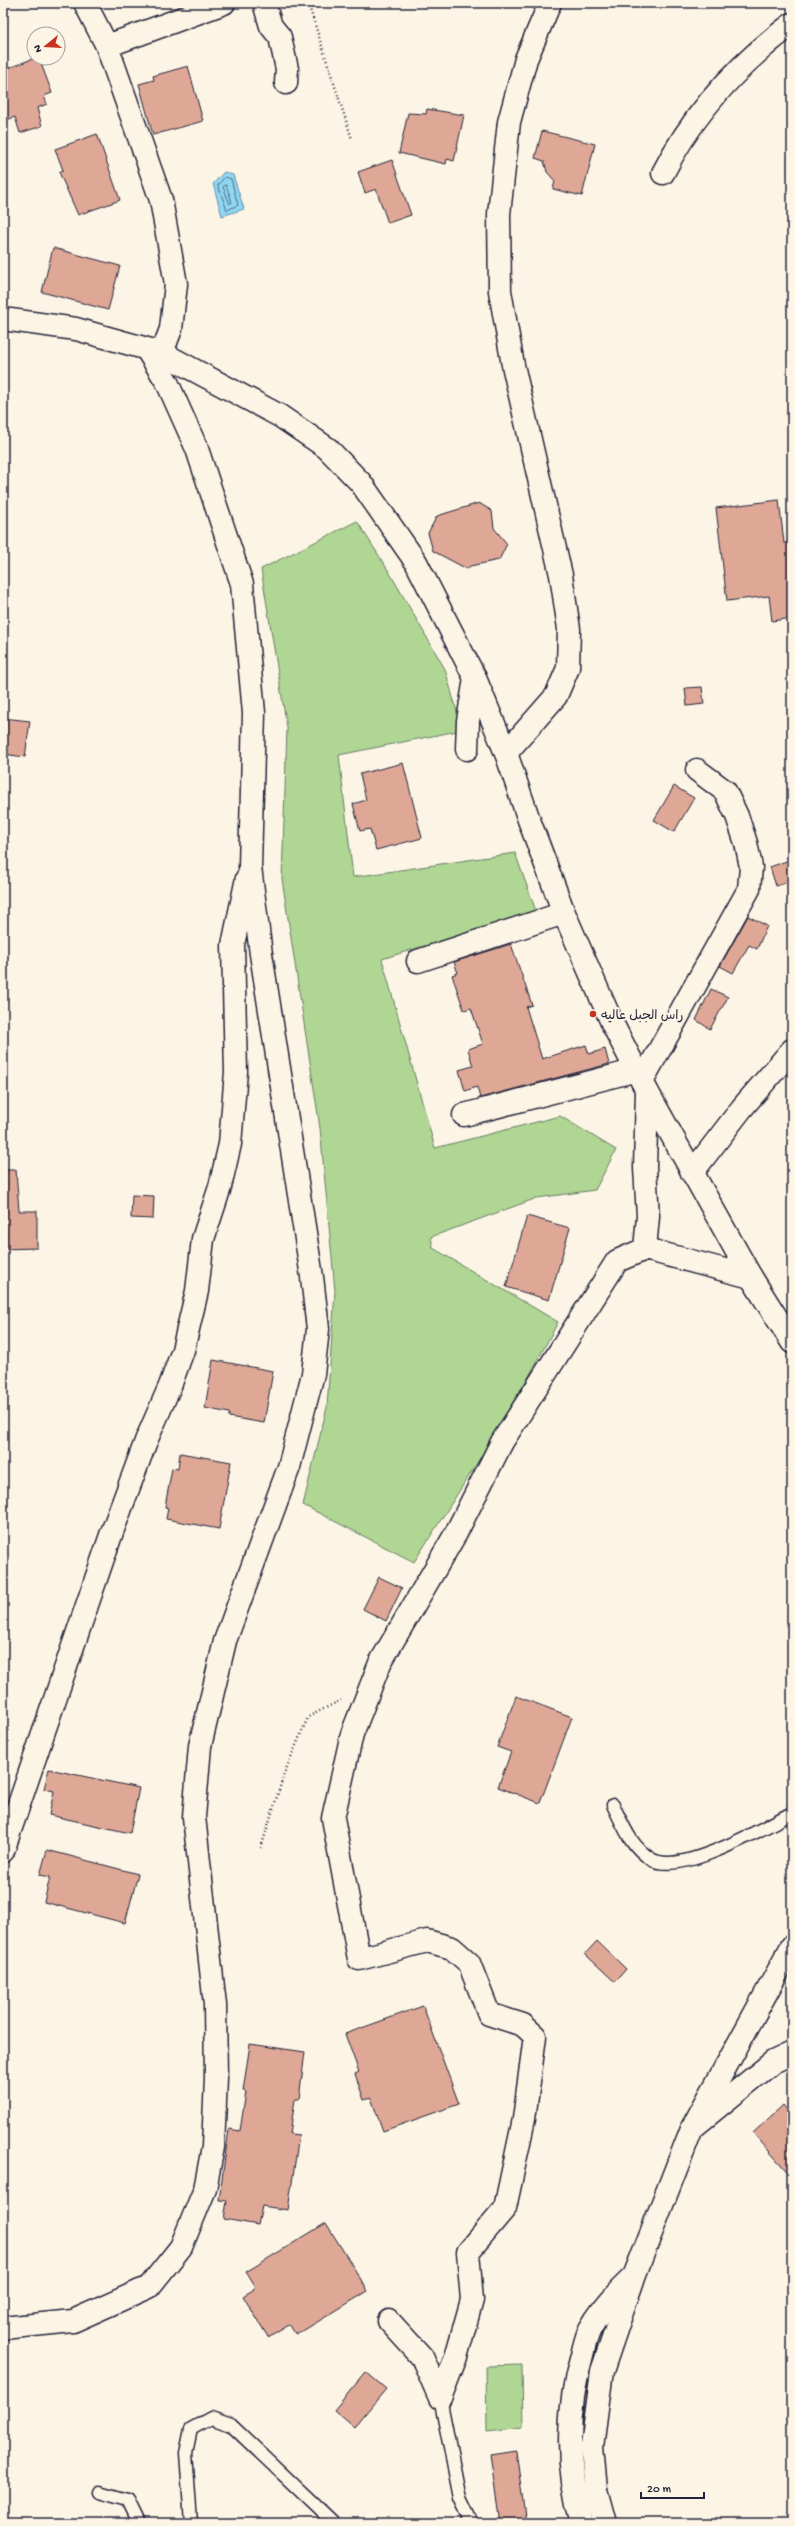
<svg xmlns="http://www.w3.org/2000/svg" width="795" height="2526" font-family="'Gochi Hand','Playpen Sans Arabic',sans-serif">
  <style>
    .green { fill: #afd693; stroke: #687c67 }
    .water { fill: #90d7f2; stroke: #648fa9 }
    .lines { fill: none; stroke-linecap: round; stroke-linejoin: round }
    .shore { stroke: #4e6a84; stroke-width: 1 }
    .building { fill: #dfa896; stroke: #22223b }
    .lane-casing { stroke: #22223b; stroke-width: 15 }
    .street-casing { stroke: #22223b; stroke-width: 25 }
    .secondary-casing { stroke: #22223b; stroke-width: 25 }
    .path { stroke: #22223b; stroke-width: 2.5; stroke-dasharray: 1 3; stroke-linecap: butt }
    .lane { stroke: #fcf5e5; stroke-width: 12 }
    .street { stroke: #fcf5e5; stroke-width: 22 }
    .secondary { stroke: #fcf5e5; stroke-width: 22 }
    .poi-dot { fill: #c8321e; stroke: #fcf5e5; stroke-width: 1.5 }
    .labels { text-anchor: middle; stroke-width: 4; stroke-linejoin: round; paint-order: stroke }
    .poi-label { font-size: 13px; fill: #22223b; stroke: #fcf5e5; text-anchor: start }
  </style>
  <rect width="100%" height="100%" fill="#fcf5e5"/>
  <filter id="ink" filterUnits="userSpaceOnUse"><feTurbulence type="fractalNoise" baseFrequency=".025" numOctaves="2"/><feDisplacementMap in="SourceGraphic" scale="8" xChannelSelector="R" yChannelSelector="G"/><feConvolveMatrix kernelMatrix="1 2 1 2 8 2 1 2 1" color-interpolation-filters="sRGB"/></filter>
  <g filter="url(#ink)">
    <!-- green -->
    <path class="green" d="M357,521l31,49 57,99 17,61 -123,25 14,122 162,-24 21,58 -154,48 53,189 125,-32 56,34 -21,40 -58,8 -106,39 2,11 125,74 -47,88 -97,152 -111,-57 24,-98 8,-116 -15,-163 -38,-249 5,-151 -26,-159z
      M522,2365l1,63 -36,4 -1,-66z"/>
    <!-- water -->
    <path class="water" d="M224,172l9,3 11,34 -22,7 -9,-32z"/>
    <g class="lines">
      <!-- shore -->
      <path class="shore" d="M225,177l6,2 7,26 -11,5 -9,-24z
        M226,185l6,17 -2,2 -7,-17z"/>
    </g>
    <!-- building -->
    <path class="building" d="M35,58h4l13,35 -8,3 3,8 -10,4 5,18 -22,7 -5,-16 -12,4v-51z
      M188,66l15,55 -50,14 -14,-51 15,-4 -1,-4z
      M427,109l37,6 -10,46 -7,-2 -1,5 -47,-11 9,-40 18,1z
      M542,131l53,13 -13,52 -29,-7 2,-8 -8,-9 -3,-11 -9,-3z
      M97,134l23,66 -42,15 -19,-43 4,-2 -8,-21z
      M392,160l19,55 -23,8 -12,-34 -11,4 -7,-21z
      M53,248l67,18 -12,44 -66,-18z
      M779,500l5,43 8,-1v76l-20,3 -3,-25 -42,5 -11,-93z
      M479,503l13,8 2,17 13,16 -8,16 -29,6 -3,3 -34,-18 -5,-18 9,-17z
      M702,687l2,17 -17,2 -2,-18z
      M3,718l27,3 -5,36 -22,-3z
      M403,763l19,75 -46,12 -6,-21 -10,2 -7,-27 13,-4 -6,-26z
      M674,786l20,12 -20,34 -20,-12z
      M792,859v22l-16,5 -6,-19z
      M748,916l19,10 -10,23 -8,-4 -16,28 -13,-7z
      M511,944l21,61 -6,2 16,52 44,-14 3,9 16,-5 4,15 -129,34 -3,-11 -12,4 -6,-21 14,-4 -5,-17 15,-5 -12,-36 -7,2 -12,-35 6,-2 -4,-11z
      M711,989l17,8 -18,32 -14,-9z
      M3,1170h13l3,41h18v37l-34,1z
      M132,1195l22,1 -1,23 -22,-1z
      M527,1216l43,12 -21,72 -43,-13z
      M213,1360l60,11 -9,52 -35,-6v-4l-24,-5z
      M180,1453l51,9 -12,67 -53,-10 2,-11 -3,-1 7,-39 6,1z
      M379,1577l23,11 -16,33 -23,-12z
      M516,1696l56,21 -32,86 -42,-16 13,-35 -14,-5z
      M49,1769l90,19 -9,45 -81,-18 5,-24 -10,-2z
      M47,1850l91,24 -13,49 -81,-21 6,-25 -10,-2z
      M597,1941l29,28 -11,13 -30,-28z
      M423,2006l36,98 -76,27 -12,-33 -7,2 -9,-26 4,-2 -14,-38z
      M250,2044l55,8 -6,47h-4l-5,35 9,1 -11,75 -26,-4 -4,19 -34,-6 3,-18 -8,-1 10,-71 11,2 6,-39 -3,-1z
      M783,2105l9,10v62l-39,-44z
      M326,2223l42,68 -72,44 -7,-11 -21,13 -25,-41 13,-8 -10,-16z
      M366,2372l20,17 -32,38 -20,-17z
      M516,2451l10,72h-26l-10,-68z"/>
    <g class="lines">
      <defs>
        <path id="lane" d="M613,1805c10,20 18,42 38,54 29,18 112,-31 141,-46
          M440,2398l20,100 11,23 -3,2
          M99,2492l29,8 11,23
          M191,2523l-5,-70 5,-24 20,-11 20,7 103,98"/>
        <path id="street" d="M85,3l22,43 54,154 15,84 -5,45 -9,24
          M264,3l7,23 9,11 7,32 -1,14
          M107,46l117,-43
          M663,173c31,-61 74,-108 129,-149
          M467,749l1,-28 7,-43
          M506,753l50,-57 12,-28 1,-39 -8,-54 -48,-210 -13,-74 -1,-77 10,-92 17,-63 24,-56
          M418,961l146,-48
          M642,1081l107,-192 2,-22 -5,-24 -9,-27 -12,-25 -28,-21
          M464,1115l173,-45
          M692,1173l50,-65 50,-58
          M645,1249l3,-33 -3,-48 2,-77
          M3,1851l109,-319 34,-91 24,-55 13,-36 14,-59 6,-52 17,-52 10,-43 6,-72 -3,-127 14,-67
          M692,2128l81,-66 19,-9
          M389,2321l33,36 18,41
          M3,2328l70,-7 76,-34 32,-40 24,-58 8,-42 3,-69 -1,-73 -21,-188 6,-71 25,-105 64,-174 24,-93 5,-45 -6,-52 -51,-323 -11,-87 4,-154 -12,-129 -45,-135 -30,-67 -20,-32
          M440,2398l16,-41 16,-57 -4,-48 37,-44 19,-89 11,-83 -12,-11 -34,-11 -20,-51 -17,-15 -25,-7 -68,18 -26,-141 19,-84 28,-71 75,-128 47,-93 115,-181 28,-12 106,28"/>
        <path id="secondary" d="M3,319l73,10 86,24 118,63 47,32 34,35 55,79 59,116 31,75 23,67 35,93 49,112 34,66 104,186 41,65
          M582,2523c-16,-54 -16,-113 0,-168 2,-8 4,-18 8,-26 11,-20 25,-35 42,-51
          M605,2523l-9,-33 -4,-43 10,-76 33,-97 57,-146 100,-182"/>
      </defs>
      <!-- lane casing -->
      <use href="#lane" class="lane-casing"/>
      <!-- street casing -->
      <use href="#street" class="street-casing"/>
      <!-- secondary casing -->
      <use href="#secondary" class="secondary-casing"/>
      <!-- path -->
      <path class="path" d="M308,3l44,136
        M261,1848l23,-74 24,-57 33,-17"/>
      <!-- lane -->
      <use href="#lane" class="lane"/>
      <!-- street -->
      <use href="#street" class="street"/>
      <!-- secondary -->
      <use href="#secondary" class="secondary"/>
    </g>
  </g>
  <!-- markers -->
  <circle class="poi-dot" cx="593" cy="1014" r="4"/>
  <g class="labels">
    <!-- poi labels -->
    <g class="poi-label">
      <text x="601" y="1019">راس الجبل عاليه</text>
    </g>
  </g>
  <!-- margin -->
  <rect width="795" height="2526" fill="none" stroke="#fcf5e5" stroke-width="16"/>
  <rect x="8" y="8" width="779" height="2510" fill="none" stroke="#22223b" stroke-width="1.5" filter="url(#ink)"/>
  <!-- north arrow -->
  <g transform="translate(46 46) rotate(252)"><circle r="19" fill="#fcf5e5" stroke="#a5a1a1"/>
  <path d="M0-3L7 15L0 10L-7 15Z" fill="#c8321e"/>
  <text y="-6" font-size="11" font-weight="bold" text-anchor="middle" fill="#22223b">N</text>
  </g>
  <!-- scale -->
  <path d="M641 2492v6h63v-6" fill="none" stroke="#22223b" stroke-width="2"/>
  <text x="647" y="2492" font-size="12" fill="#22223b" stroke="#fcf5e5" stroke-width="3" paint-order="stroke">20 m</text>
</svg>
